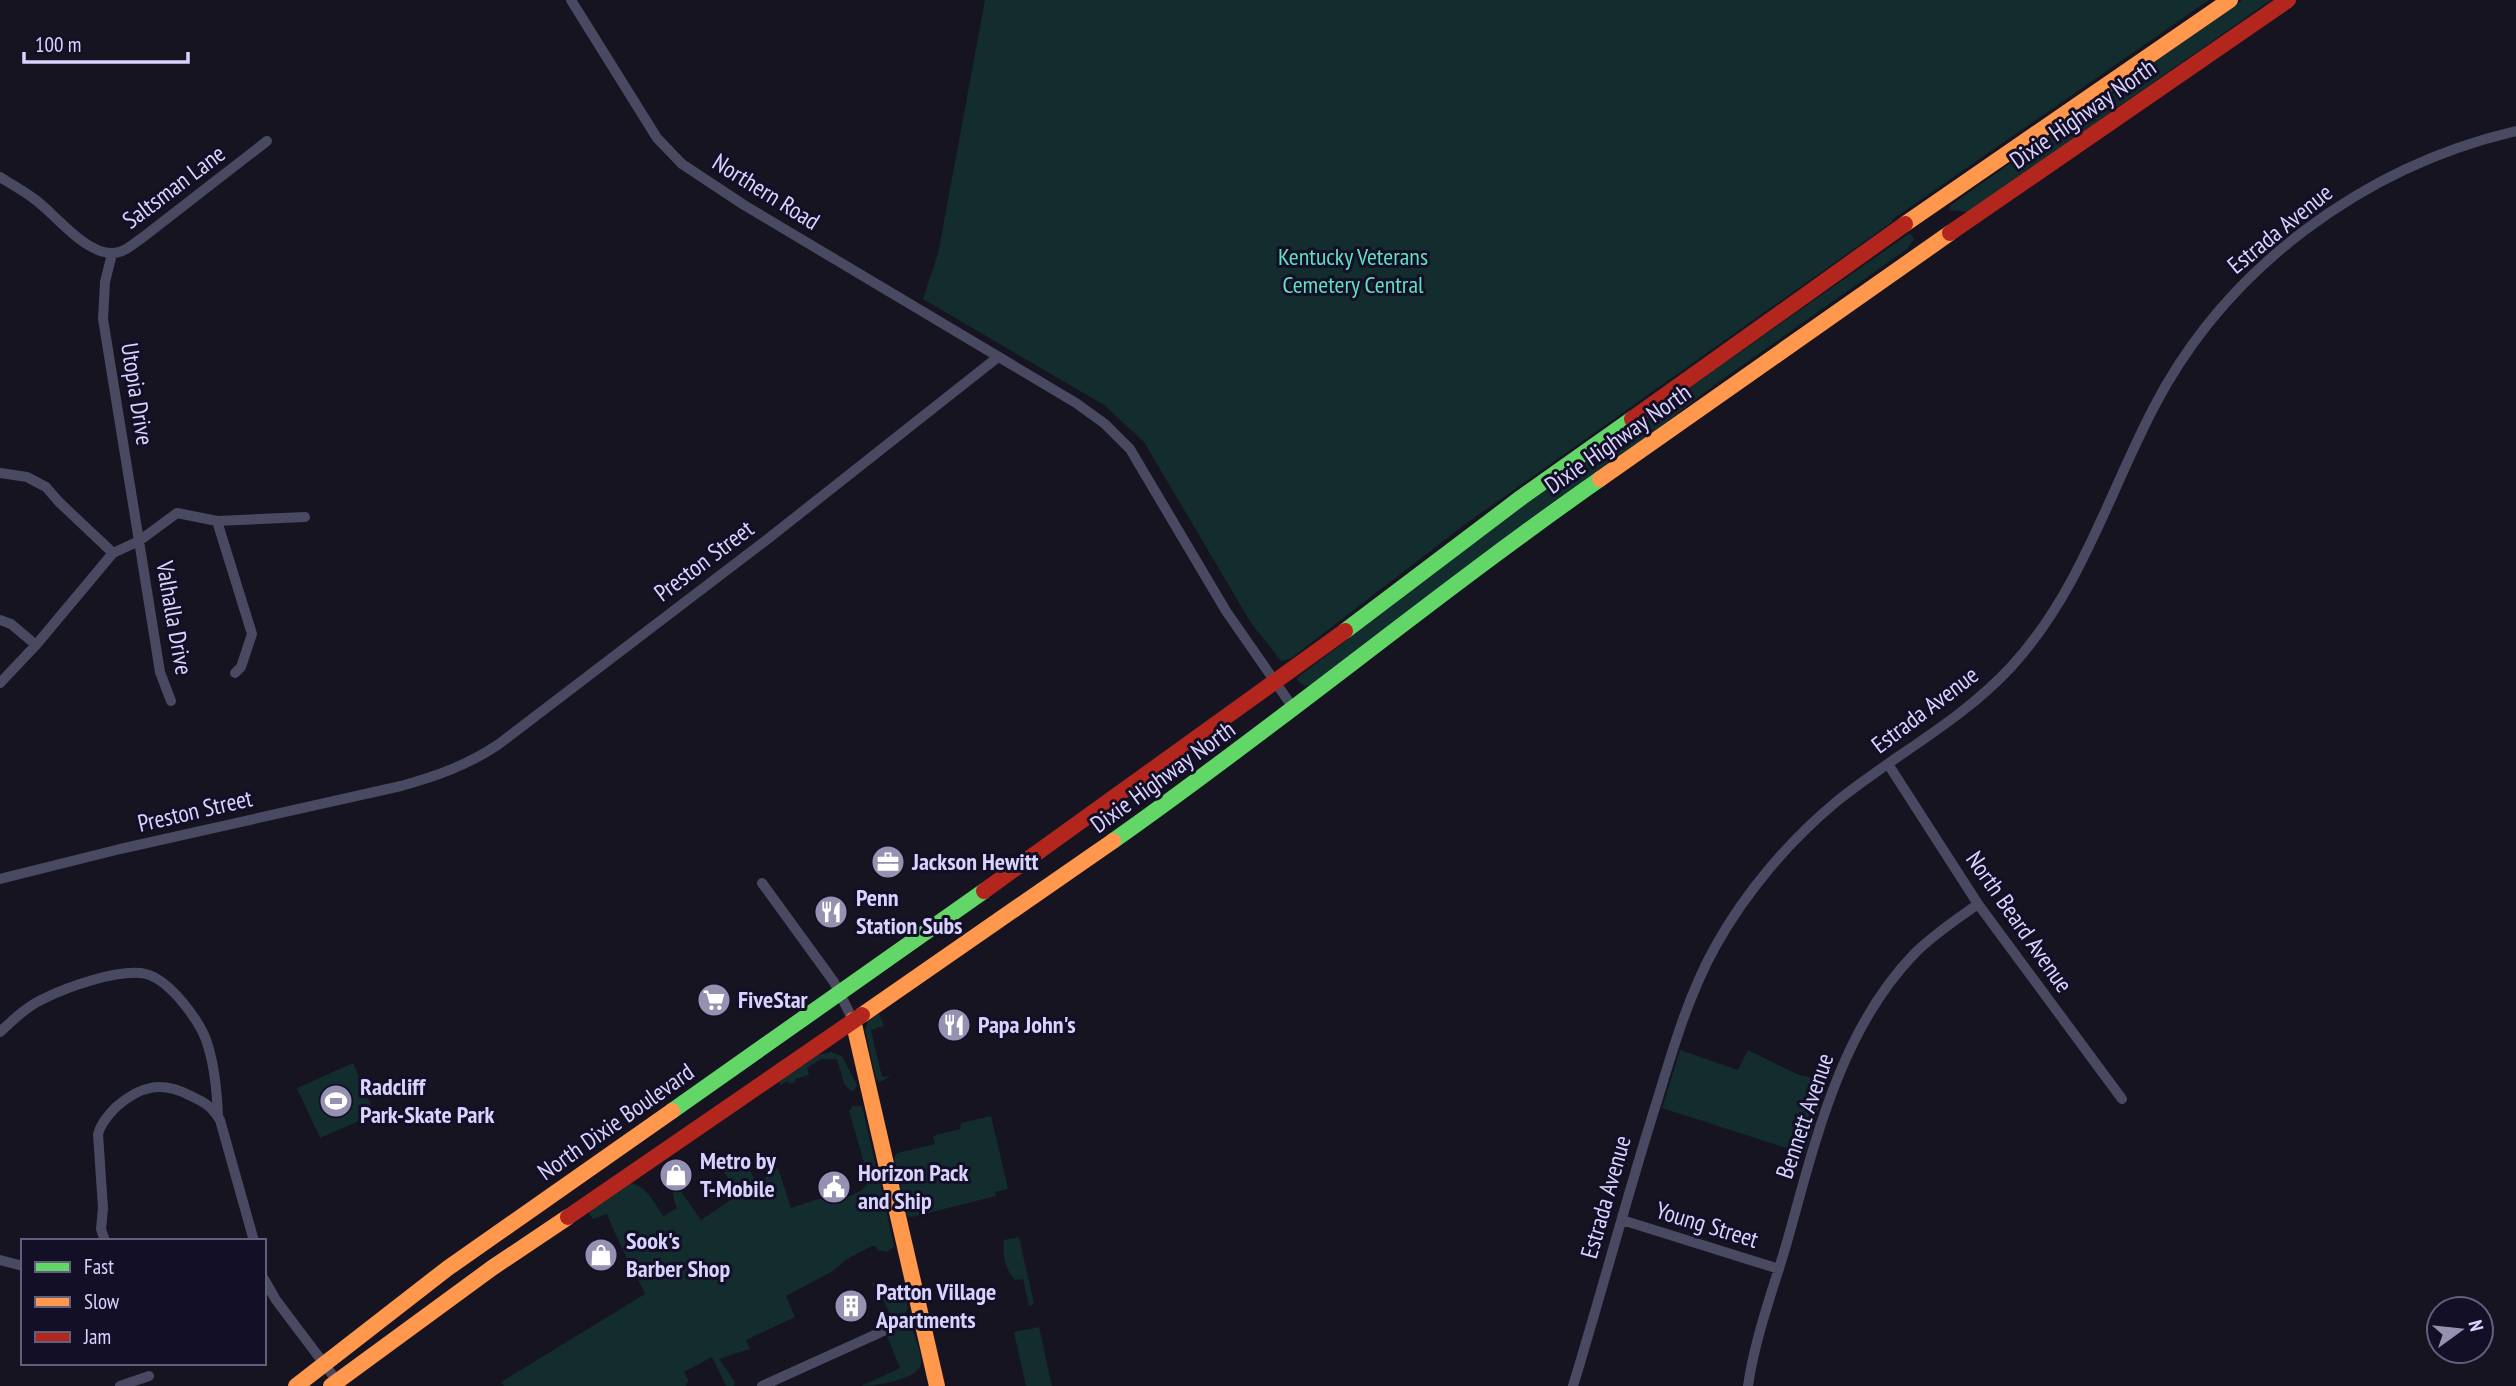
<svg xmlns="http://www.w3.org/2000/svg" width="2516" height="1386" font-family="'PT Sans Narrow',sans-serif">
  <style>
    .green { fill: #132c2d }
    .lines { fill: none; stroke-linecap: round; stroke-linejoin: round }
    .street { stroke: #4a4962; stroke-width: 10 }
    .fast { stroke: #63d668; stroke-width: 16 }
    .slow { stroke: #ff974d; stroke-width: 16 }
    .jam { stroke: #b3261e; stroke-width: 16 }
    .labels { text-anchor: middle; stroke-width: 6; stroke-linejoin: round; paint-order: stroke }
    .street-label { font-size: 24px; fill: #d9d4ff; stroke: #130f26 }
    .park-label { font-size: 24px; fill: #5fe0c0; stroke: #130f26 }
    .poi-label { font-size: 24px; font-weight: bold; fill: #d9d4ff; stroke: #130f26; text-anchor: start }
  </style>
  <rect width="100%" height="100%" fill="#161421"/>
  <!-- green -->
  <path class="green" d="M985,0h1224l-316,219 -1,3 -425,301 -177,136 -9,2 -30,-38 -107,-181 -40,-37 -181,-106 15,-45z
    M2242,0h29l-303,212 -20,-2 3,-5z
    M1910,233l4,6 -7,10 -194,137 -63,49 -337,250 -8,1 -7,-5 -1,-3 259,-197z
    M879,1013l5,13 -13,4 11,47 9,-1 -11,6 -4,-3 -11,-49 3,-9z
    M1680,1050l58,20 10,-20 51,25 28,6 -22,73 -143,-46z
    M831,1052l11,4 15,29 -3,6 -4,-1 -6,-6 -7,-25h-16l-14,9 2,7 -14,4 1,3 -7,2 -1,-3 -7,4 -3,-3 40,-27z
    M353,1063l22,51 -55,24 -23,-50z
    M853,1106h9l1,4 12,52v4l-6,4 -4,-4 -16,-55z
    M991,1116l17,73 -13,3 1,4 -84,21 -5,-1 -13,-59 3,-4 38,-9 -2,-8 27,-7 1,-6z
    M747,1166l10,17 21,-15 13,40 48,-16 11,4 12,-6 8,-10 10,2 14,65 -7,5 -10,-2 -1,-4h-4l-25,13 -14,12 -47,25 9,21 -49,23 4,9 -31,10 16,23 -1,4h-8l-14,-29 -28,15 5,10 -4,2 1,2h-182l-3,-4 144,-88c-13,-27 -27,-52 -38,-80l-14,5 -5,-7 43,-29c16,4 24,20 32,33l14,-8c-5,-9 -2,-17 -8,-25l4,-3 28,40 31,-21 -11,-16 7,-5 -4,-5 3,-3h13z
    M1019,1237l15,67 -5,2 -6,-27 -8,1c-10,-10 -13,-26 -11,-40z
    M876,1282l27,5 5,22 -3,4 -13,5 -14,-29 -3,1 -3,-7z
    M905,1327l8,4c3,9 9,23 8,33 -3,16 -47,22 -60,22l39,-18 -13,-32z
    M1039,1327l13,59h-26l-12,-54z"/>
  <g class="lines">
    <!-- street -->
    <path class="street" d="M571,0l86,138 25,26 62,41 332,198 29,21 25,25 96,162 68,98
      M0,177c11,7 22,13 33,21 22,15 51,56 80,55 11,0 20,-9 29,-15l125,-97
      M0,473l27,4 19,10 13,15 54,51
      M217,521l88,-4
      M0,620l11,4 25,21
      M0,683l36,-38 77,-92 26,-12 -36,-222 2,-37 7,-28
      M171,701l-11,-29 -21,-131 38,-28 40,8 35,113 -11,33 -6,6
      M1888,764l90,140 144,195
      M0,879l120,-30 281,-63c36,-10 67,-21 98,-42l270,-206 229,-181
      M762,883l72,99 19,38
      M0,1032c13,-12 26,-25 43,-33 24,-12 77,-31 103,-25 24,6 56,49 62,72 7,22 9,47 10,70
      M1622,1220l157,49
      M105,1241l-4,-12 2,-21 -5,-74c3,-11 10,-19 18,-27 25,-22 46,-26 75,-11 15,7 20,10 29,24l34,121
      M0,1260l23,6
      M264,1279l12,21 61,81
      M120,1386l29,-10
      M762,1386l159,-72
      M1573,1386c29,-95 54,-190 84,-285 16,-52 31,-105 58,-154 30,-54 73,-105 121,-145 58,-47 124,-80 175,-135 69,-75 97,-172 143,-260 72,-139 210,-241 362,-276
      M1748,1386c7,-49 25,-96 39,-144 28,-100 53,-212 128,-289 19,-19 42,-34 63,-49"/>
    <!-- fast -->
    <path class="fast" d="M1345,631l177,-134 110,-78
      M1113,841c165,-116 321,-246 487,-362
      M672,1111l312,-220"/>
    <!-- slow -->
    <path class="slow" d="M1905,224l325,-224
      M1600,479l350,-246
      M862,1015l251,-174
      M853,1020l84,366
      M296,1386l152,-118 224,-157
      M331,1386l161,-118 76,-51"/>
    <!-- jam -->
    <path class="jam" d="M1950,233l338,-233
      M1632,419l273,-195
      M984,891l361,-260
      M568,1217l294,-202"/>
  </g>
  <!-- icons -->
  <defs>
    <symbol id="office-disc" viewBox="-11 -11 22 22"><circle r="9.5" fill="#9591b1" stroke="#130f26"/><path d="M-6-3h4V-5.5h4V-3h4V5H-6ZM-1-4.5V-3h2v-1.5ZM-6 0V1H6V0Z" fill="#fff"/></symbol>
    <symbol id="restaurant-disc" viewBox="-11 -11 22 22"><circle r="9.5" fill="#9591b1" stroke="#130f26"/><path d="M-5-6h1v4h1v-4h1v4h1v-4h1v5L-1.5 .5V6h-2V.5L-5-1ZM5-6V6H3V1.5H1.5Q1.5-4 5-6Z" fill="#fff"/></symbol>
    <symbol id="supermarket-disc" viewBox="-11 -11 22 22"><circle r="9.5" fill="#9591b1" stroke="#130f26"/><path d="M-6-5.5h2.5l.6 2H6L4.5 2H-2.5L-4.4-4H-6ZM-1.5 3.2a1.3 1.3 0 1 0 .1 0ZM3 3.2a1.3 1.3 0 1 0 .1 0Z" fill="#fff"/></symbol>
    <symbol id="stadium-disc" viewBox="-11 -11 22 22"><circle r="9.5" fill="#9591b1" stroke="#130f26"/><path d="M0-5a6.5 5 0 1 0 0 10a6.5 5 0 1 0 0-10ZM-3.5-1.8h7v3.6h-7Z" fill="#fff"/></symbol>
    <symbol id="shop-disc" viewBox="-11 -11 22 22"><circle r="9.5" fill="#9591b1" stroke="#130f26"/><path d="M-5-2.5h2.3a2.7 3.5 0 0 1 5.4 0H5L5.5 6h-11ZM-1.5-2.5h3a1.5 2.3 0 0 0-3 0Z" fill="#fff"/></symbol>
    <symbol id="civic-disc" viewBox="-11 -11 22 22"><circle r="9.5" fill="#9591b1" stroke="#130f26"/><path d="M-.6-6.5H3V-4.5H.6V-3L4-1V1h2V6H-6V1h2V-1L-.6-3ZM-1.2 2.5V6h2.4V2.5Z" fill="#fff"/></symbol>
    <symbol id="building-disc" viewBox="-11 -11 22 22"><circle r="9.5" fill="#9591b1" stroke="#130f26"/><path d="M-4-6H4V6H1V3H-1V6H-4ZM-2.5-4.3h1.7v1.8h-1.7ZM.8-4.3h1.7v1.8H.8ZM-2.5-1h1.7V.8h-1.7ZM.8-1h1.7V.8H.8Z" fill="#fff"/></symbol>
  </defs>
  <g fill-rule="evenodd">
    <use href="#office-disc" x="869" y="843" width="38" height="38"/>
    <use href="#restaurant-disc" x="812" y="893" width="38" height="38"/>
    <use href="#supermarket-disc" x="695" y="981" width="38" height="38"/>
    <use href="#restaurant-disc" x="935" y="1006" width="38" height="38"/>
    <use href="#stadium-disc" x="317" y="1082" width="38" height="38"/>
    <use href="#shop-disc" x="657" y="1156" width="38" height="38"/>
    <use href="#civic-disc" x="815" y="1168" width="38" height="38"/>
    <use href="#shop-disc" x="582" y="1236" width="38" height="38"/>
    <use href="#building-disc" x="832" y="1287" width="38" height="38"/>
  </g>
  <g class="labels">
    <!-- street labels -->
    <g class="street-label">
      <text transform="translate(2083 114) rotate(-35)" y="8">Dixie Highway North</text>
      <text transform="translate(174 187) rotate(-37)" y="8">Saltsman Lane</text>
      <text transform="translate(766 192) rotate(32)" y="8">Northern Road</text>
      <text transform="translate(2280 229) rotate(-39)" y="8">Estrada Avenue</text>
      <text transform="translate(137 394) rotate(81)" y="8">Utopia Drive</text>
      <text transform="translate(1618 439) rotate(-35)" y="8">Dixie Highway North</text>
      <text transform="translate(704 561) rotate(-37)" y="8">Preston Street</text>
      <text transform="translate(174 618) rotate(80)" y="8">Valhalla Drive</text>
      <text transform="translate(1925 710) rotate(-37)" y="8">Estrada Avenue</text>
      <text transform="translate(1163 777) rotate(-36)" y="8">Dixie Highway North</text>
      <text transform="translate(195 811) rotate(-13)" y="8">Preston Street</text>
      <text transform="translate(2019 922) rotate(55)" y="8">North Beard Avenue</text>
      <text transform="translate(1805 1116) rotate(-71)" y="8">Bennett Avenue</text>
      <text transform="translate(616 1122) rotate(-35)" y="8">North Dixie Boulevard</text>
      <text transform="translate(1606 1197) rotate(-74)" y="8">Estrada Avenue</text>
      <text transform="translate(1707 1225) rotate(17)" y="8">Young Street</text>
    </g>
    <!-- park labels -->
    <g class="park-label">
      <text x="1353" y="265">Kentucky Veterans<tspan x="1353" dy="28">Cemetery Central</tspan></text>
    </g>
    <!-- poi labels -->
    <g class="poi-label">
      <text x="912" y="870">Jackson Hewitt</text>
      <text x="856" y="906">Penn<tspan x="856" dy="28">Station Subs</tspan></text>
      <text x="738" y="1008">FiveStar</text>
      <text x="978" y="1033">Papa John's</text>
      <text x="360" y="1095">Radcliff<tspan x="360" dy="28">Park-Skate Park</tspan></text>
      <text x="700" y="1169">Metro by<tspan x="700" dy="28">T-Mobile</tspan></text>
      <text x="858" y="1181">Horizon Pack<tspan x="858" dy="28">and Ship</tspan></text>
      <text x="626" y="1249">Sook's<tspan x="626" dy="28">Barber Shop</tspan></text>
      <text x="876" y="1300">Patton Village<tspan x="876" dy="28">Apartments</tspan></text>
    </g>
  </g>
  <!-- legend -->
  <rect x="21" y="1239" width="245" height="126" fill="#130f26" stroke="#625e7d" stroke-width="2"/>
  <rect x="35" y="1262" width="35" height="10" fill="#63d668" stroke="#625e7d" stroke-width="2"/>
  <text x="84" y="1274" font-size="21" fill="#d9d4ff">Fast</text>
  <rect x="35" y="1297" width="35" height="10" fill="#ff974d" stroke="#625e7d" stroke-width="2"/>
  <text x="84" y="1309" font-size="21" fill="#d9d4ff">Slow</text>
  <rect x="35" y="1332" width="35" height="10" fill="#b3261e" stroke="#625e7d" stroke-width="2"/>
  <text x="84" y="1344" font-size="21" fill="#d9d4ff">Jam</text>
  <!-- north arrow -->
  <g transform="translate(2460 1330) rotate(75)"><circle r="33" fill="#130f26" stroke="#625e7d" stroke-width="2"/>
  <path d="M0-5L12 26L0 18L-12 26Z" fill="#9591b1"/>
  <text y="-10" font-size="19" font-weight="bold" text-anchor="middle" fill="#d9d4ff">N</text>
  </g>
  <!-- scale -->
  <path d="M24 52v10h164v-10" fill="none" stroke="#d9d4ff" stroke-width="3.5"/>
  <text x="35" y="52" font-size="21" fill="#d9d4ff" stroke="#130f26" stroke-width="5" paint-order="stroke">100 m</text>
</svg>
